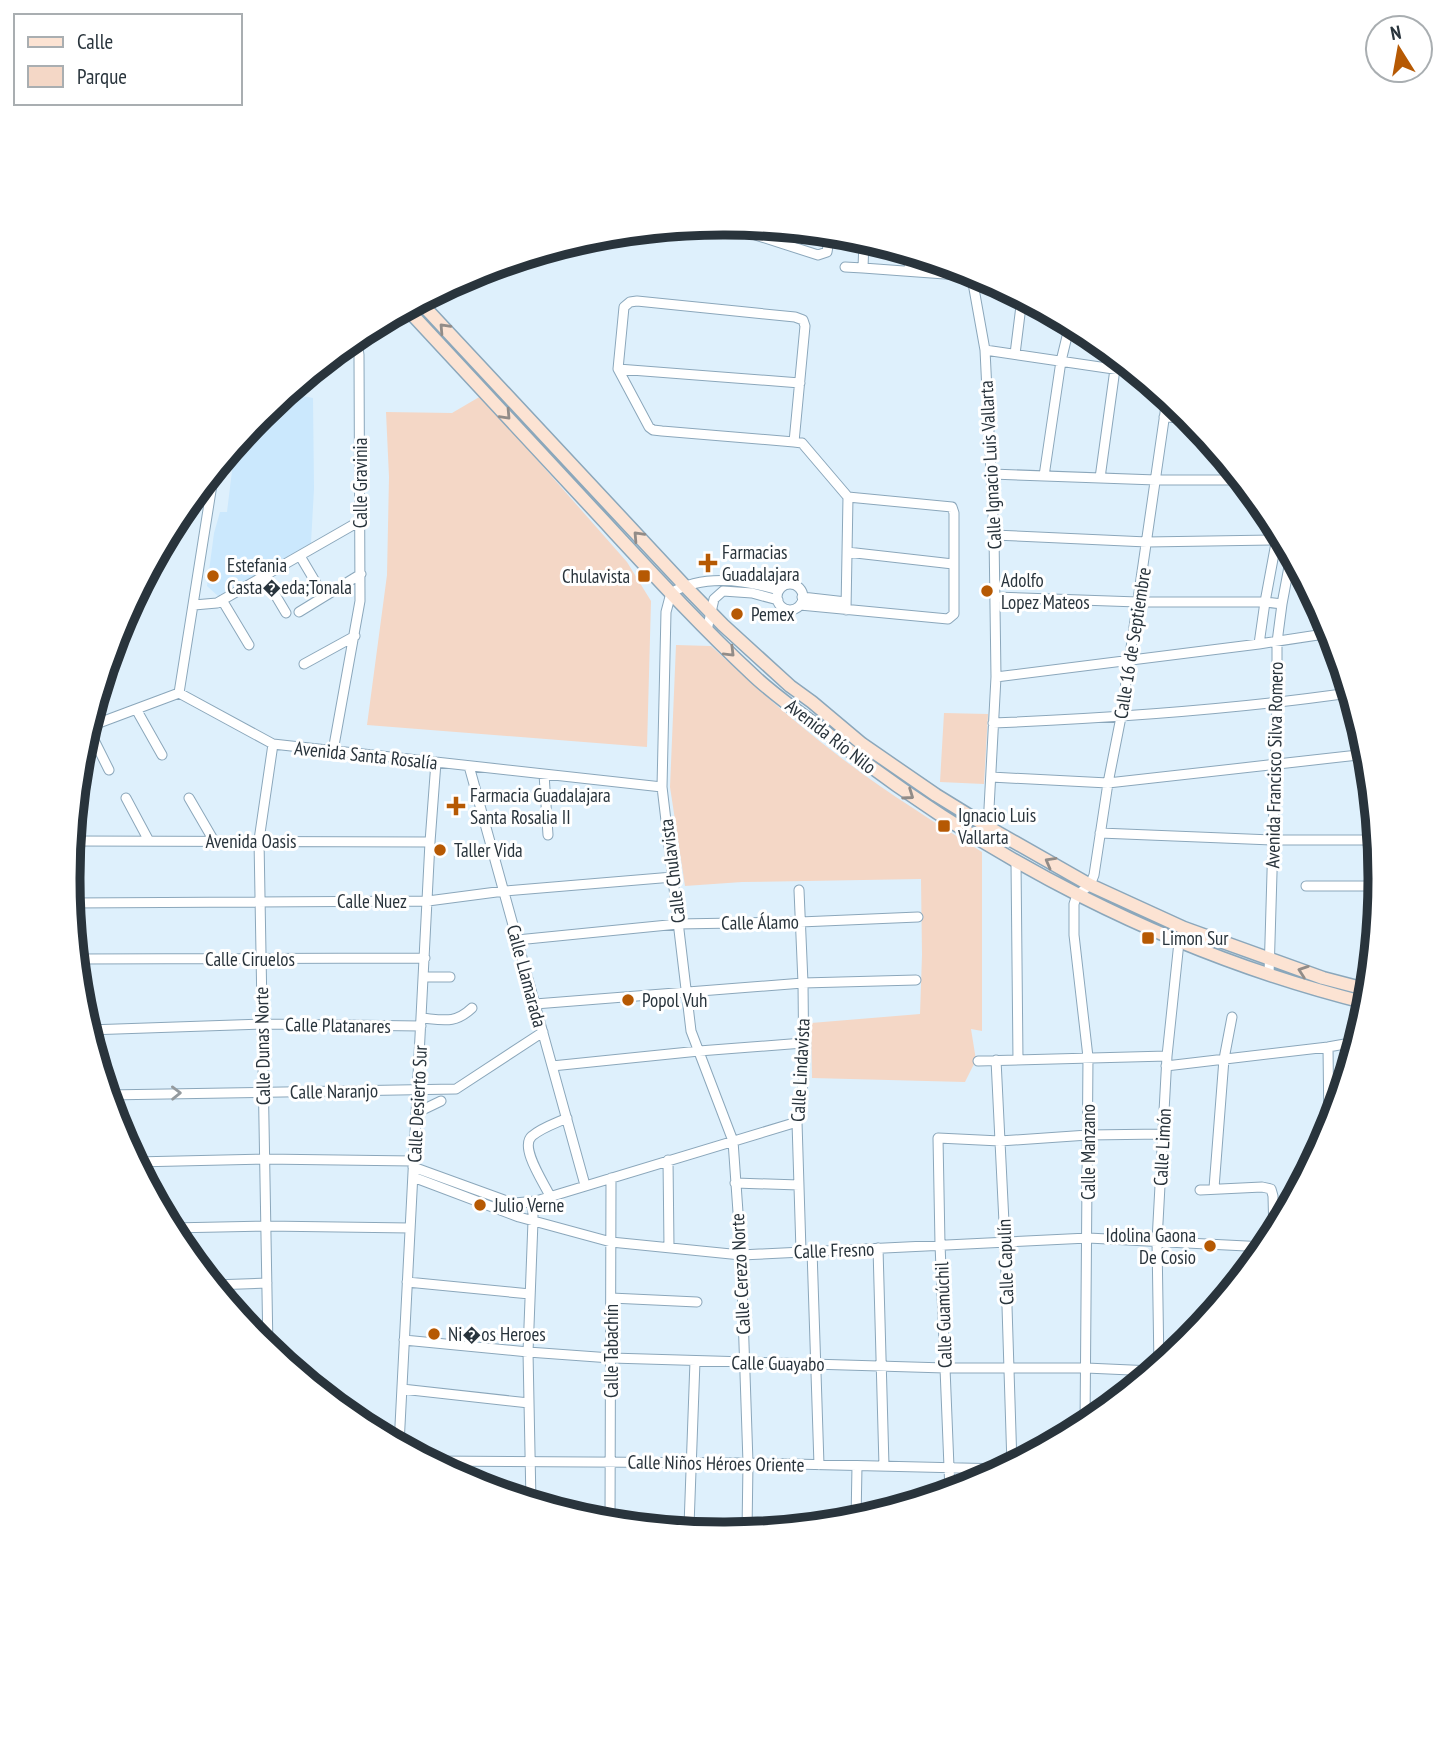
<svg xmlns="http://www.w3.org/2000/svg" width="1448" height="1758" font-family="'PT Sans Narrow',sans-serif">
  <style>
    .built { fill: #cbe8fd }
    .green { fill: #f4d7c6 }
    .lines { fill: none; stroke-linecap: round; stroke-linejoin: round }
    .minor-casing { stroke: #8ba7bb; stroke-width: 11 }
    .secondary-casing { stroke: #8ba7bb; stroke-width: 15 }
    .minor { stroke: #fff; stroke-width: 9 }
    .secondary { stroke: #fce3d3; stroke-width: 12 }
    .oneway { stroke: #928c88 }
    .oneway2 { stroke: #949a9e }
    .poi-dot { fill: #b65903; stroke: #fff; stroke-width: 2.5 }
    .labels { text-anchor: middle; stroke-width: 6; stroke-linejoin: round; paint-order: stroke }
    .street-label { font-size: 19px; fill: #29343c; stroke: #fff }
    .poi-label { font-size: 19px; fill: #29343c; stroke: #fff; text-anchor: start }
    .rim { fill: none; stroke: #29343c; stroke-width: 9 }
  </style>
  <rect width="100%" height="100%" fill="#def0fc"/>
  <!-- built -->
  <path class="built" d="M287,393l26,5 1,91 -3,54 -93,53 -11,-10 7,-53 6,-21h7l8,-66 26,-31z"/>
  <!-- green -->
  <path class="green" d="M481,396l146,166 24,39 -4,146 -280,-22 20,-150 2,-98 -3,-65 66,1z
    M676,645l35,1c42,39 84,77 129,111 46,35 94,65 142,95v179l-11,-2 5,31 -11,22 -153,-4 -1,-55 109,-9 2,-59 -1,-76 -179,3 -57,4 -15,-99z
    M944,713l44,1 -4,70 -44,-2z"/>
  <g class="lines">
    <defs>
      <path id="minor" d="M735,224l5,6 78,25 9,-3 3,-18
        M845,267l18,1 1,-28
        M863,268l109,8
        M909,271l1,-17
        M971,272l14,78 9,185 2,142 -8,150
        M985,350l149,22
        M1015,354l7,-56
        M618,369l182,14
        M1164,417l26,1
        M794,442l11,-116 -2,-6 -8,-3 -158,-16 -7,1 -6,5 -6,62 31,58 4,3 9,1 132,11 8,1 46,54 -2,113
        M992,474l164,6h84
        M1044,476l17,-115 9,-37
        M1100,478l15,-109
        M994,535l153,7 130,-2 7,1
        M847,552l106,12
        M300,556l16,27
        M264,576l22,37
        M777 597a13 13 0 1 1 26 0a13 13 0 1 1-26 0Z
        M802,597l44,5
        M995,597l143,5h127l17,2
        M222,600l27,45
        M194,605l23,-2 143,-82
        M800,605l148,14 6,-5v-101l-2,-6 -104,-10
        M299,612l62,-38
        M707,630l7,-31 9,-8 29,2 26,7
        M1259,644l6,-42 13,-70
        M304,664l51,-28
        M996,677l263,-33 72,-11
        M179,693l35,-221
        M136,709l26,46
        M993,723c120,-5 237,-13 356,-30
        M88,727l91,-34 94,51 389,43
        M88,728l21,42
        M333,751l27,-150 -1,-246 -1,-7 -6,-8
        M469,766l116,419
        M544,774l4,61
        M991,777l117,6 259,-29
        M126,798l23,43
        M189,798l25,43
        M1100,833l172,7h104
        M72,841l358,1
        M1016,862l2,198
        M1306,886h73
        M799,890l4,93 1,95 -7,44 4,129
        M71,903l357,-2 76,-10 169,-14
        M517,940l161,-16 122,-2 118,-5
        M76,959l349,-1
        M1269,975l8,-272v-61l5,-38 9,-48
        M424,977h26
        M535,1004l268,-21 113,-3
        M421,1018c23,2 34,6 51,-10
        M88,1030l174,-6 159,2
        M1328,1047l1,84
        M996,1060l9,183 7,222
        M978,1061l189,-5
        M552,1066l147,-15 104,-8
        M1166,1066l162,-19 28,-5
        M107,1095l349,-6 87,-57
        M416,1113l25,-12
        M668,1160l1,87
        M135,1162l129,-3 149,2
        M413,1167l91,33 11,3 21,-2 261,-79
        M413,1177l106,40 92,25 130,13 347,-17 178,9
        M735,1183l64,2
        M1214,1188l10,-129 8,-42
        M1200,1190l62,-3 9,2 2,7 1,39
        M550,1196c-6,-13 -31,-49 -18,-60 9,-8 24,-13 35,-18
        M171,1228l95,-2 144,2
        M878,1248l6,218
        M812,1250l7,215
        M407,1282l123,12
        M213,1285l54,-2
        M611,1298l86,4
        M404,1340l124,12 83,6 334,10h141l67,3
        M268,1349l-9,-509 14,-96
        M1159,1367l-2,-126 10,-185 12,-114 5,-14
        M402,1389l127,14
        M1085,1426l3,-369 -14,-122v-31l3,-9 13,-10 4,-10 14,-92 13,-66 46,-318
        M399,1445l31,-603 6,-80
        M428,1461l320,2 256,6
        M950,1492l-10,-248 -2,-106 62,3 88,-6 75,-1
        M531,1502l-3,-150 5,-131v-11l3,-9
        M856,1521l1,-55
        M610,1524l1,-346
        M640,1526h168
        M689,1526l6,-165
        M747,1532l1,-69 -7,-208 -8,-114 -42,-110 -29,-244 4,-175 5,-19c32,-19 74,-13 108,-3"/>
      <path id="secondary" d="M420,302l265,284 38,39 67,61 22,16 50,42 74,51 52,32 102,58 94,43 139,50 46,12
        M407,309c60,65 121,130 181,195 54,58 107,117 165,171 21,20 47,38 71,56 160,127 345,223 543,272"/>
    </defs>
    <!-- minor casing -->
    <use href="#minor" class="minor-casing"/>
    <!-- secondary casing -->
    <use href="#secondary" class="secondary-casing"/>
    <!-- minor -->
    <use href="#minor" class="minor"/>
    <!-- secondary -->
    <use href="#secondary" class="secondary"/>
  </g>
  <!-- one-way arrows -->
  <defs><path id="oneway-chevron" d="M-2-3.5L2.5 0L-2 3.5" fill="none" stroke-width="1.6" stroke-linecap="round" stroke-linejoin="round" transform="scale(1.75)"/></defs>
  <g class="oneway">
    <use href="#oneway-chevron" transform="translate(444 328) rotate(-133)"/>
    <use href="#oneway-chevron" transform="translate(506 415) rotate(47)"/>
    <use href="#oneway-chevron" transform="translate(638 536) rotate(-133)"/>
    <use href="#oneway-chevron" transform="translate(730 652) rotate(45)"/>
    <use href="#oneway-chevron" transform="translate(909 795) rotate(35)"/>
    <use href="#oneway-chevron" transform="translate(1050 862) rotate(-151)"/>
    <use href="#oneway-chevron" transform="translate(1303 971) rotate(-161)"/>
  </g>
  <use class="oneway2" href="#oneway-chevron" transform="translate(176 1093) rotate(-1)"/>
  <!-- markers -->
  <g class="poi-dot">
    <path d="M704.5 552.5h7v7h7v7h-7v7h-7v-7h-7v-7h7z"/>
    <circle cx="213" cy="576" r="7"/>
    <rect x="637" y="569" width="14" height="14" rx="3.5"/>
    <circle cx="987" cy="591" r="7"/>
    <circle cx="737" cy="614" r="7"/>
    <path d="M452.5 795.5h7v7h7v7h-7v7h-7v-7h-7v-7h7z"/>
    <rect x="937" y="819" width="14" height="14" rx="3.5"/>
    <circle cx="440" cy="850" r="7"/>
    <rect x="1141" y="931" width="14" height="14" rx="3.5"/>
    <circle cx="628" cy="1000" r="7"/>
    <circle cx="480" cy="1205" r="7"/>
    <circle cx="1210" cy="1246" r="7"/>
    <circle cx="434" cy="1334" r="7"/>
  </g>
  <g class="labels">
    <!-- street labels -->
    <g class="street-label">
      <text transform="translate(990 465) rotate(-93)" y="7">Calle Ignacio Luis Vallarta</text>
      <text transform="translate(360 483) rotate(-90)" y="7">Calle Gravinia</text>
      <text transform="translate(1132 643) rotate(-81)" y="7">Calle 16 de Septiembre</text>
      <text transform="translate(831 736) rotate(38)" y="7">Avenida Río Nilo</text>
      <text transform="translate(366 755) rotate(6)" y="7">Avenida Santa Rosalía</text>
      <text transform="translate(1274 765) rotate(-89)" y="7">Avenida Francisco Silva Romero</text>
      <text x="251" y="848">Avenida Oasis</text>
      <text transform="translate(672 871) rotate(-97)" y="7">Calle Chulavista</text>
      <text x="372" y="908">Calle Nuez</text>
      <text transform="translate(760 922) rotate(-1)" y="7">Calle Álamo</text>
      <text x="250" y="966">Calle Ciruelos</text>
      <text transform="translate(527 976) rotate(75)" y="7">Calle Llamarada</text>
      <text transform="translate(338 1025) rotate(1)" y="7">Calle Platanares</text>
      <text transform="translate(262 1046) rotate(-91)" y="7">Calle Dunas Norte</text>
      <text transform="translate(800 1070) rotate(-87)" y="7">Calle Lindavista</text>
      <text transform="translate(334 1091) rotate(-1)" y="7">Calle Naranjo</text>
      <text transform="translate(417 1104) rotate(-87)" y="7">Calle Desierto Sur</text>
      <text transform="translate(1162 1147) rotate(-87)" y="7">Calle Limón</text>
      <text transform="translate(1088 1152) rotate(-90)" y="7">Calle Manzano</text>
      <text transform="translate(834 1250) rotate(-2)" y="7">Calle Fresno</text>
      <text transform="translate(1005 1262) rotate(-92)" y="7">Calle Capulín</text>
      <text transform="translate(740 1274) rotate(-93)" y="7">Calle Cerezo Norte</text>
      <text transform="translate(943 1315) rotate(-92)" y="7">Calle Guamúchil</text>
      <text transform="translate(611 1351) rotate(-90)" y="7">Calle Tabachín</text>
      <text transform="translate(778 1363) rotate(1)" y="7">Calle Guayabo</text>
      <text transform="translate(716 1463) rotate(1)" y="7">Calle Niños Héroes Oriente</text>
    </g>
    <!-- poi labels -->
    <g class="poi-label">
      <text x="722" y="559">Farmacias<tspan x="722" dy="22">Guadalajara</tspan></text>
      <text x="227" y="572">Estefania<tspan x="227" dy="22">Casta�eda;Tonala</tspan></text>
      <text x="630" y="583" text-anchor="end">Chulavista</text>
      <text x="1001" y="587">Adolfo<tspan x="1001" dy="22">Lopez Mateos</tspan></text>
      <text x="751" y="621">Pemex</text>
      <text x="470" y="802">Farmacia Guadalajara<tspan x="470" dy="22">Santa Rosalia II</tspan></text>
      <text x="958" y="822">Ignacio Luis<tspan x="958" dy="22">Vallarta</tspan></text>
      <text x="454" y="857">Taller Vida</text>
      <text x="1162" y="945">Limon Sur</text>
      <text x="642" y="1007">Popol Vuh</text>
      <text x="494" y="1212">Julio Verne</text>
      <text x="1196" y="1242" text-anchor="end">Idolina Gaona<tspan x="1196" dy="22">De Cosio</tspan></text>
      <text x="448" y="1341">Ni�os Heroes</text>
    </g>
  </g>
  <!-- crop -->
  <path d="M0 0H1448V1758H0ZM723 235H725A643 643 0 0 1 1368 878V879A643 643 0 0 1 725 1522H723A643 643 0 0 1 80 879V878A643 643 0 0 1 723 235Z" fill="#fff" fill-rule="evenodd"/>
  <path class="rim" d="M723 235H725A643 643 0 0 1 1368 878V879A643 643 0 0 1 725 1522H723A643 643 0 0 1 80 879V878A643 643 0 0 1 723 235Z"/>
  <!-- legend -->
  <rect x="14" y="14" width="228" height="91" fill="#ffffff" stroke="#a9aeb1" stroke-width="2"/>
  <rect x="28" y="37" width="35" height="10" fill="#fce3d3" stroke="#a9aeb1" stroke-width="2"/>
  <text x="77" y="49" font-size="21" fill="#29343c">Calle</text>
  <rect x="28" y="66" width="35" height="21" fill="#f4d7c6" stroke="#a9aeb1" stroke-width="2"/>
  <text x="77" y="84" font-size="21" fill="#29343c">Parque</text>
  <!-- north arrow -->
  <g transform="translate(1399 49) rotate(349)"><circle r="33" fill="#ffffff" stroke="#a9aeb1" stroke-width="2"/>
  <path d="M0-5L12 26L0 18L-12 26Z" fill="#b65903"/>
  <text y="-10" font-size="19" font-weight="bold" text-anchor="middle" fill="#29343c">N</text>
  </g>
</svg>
